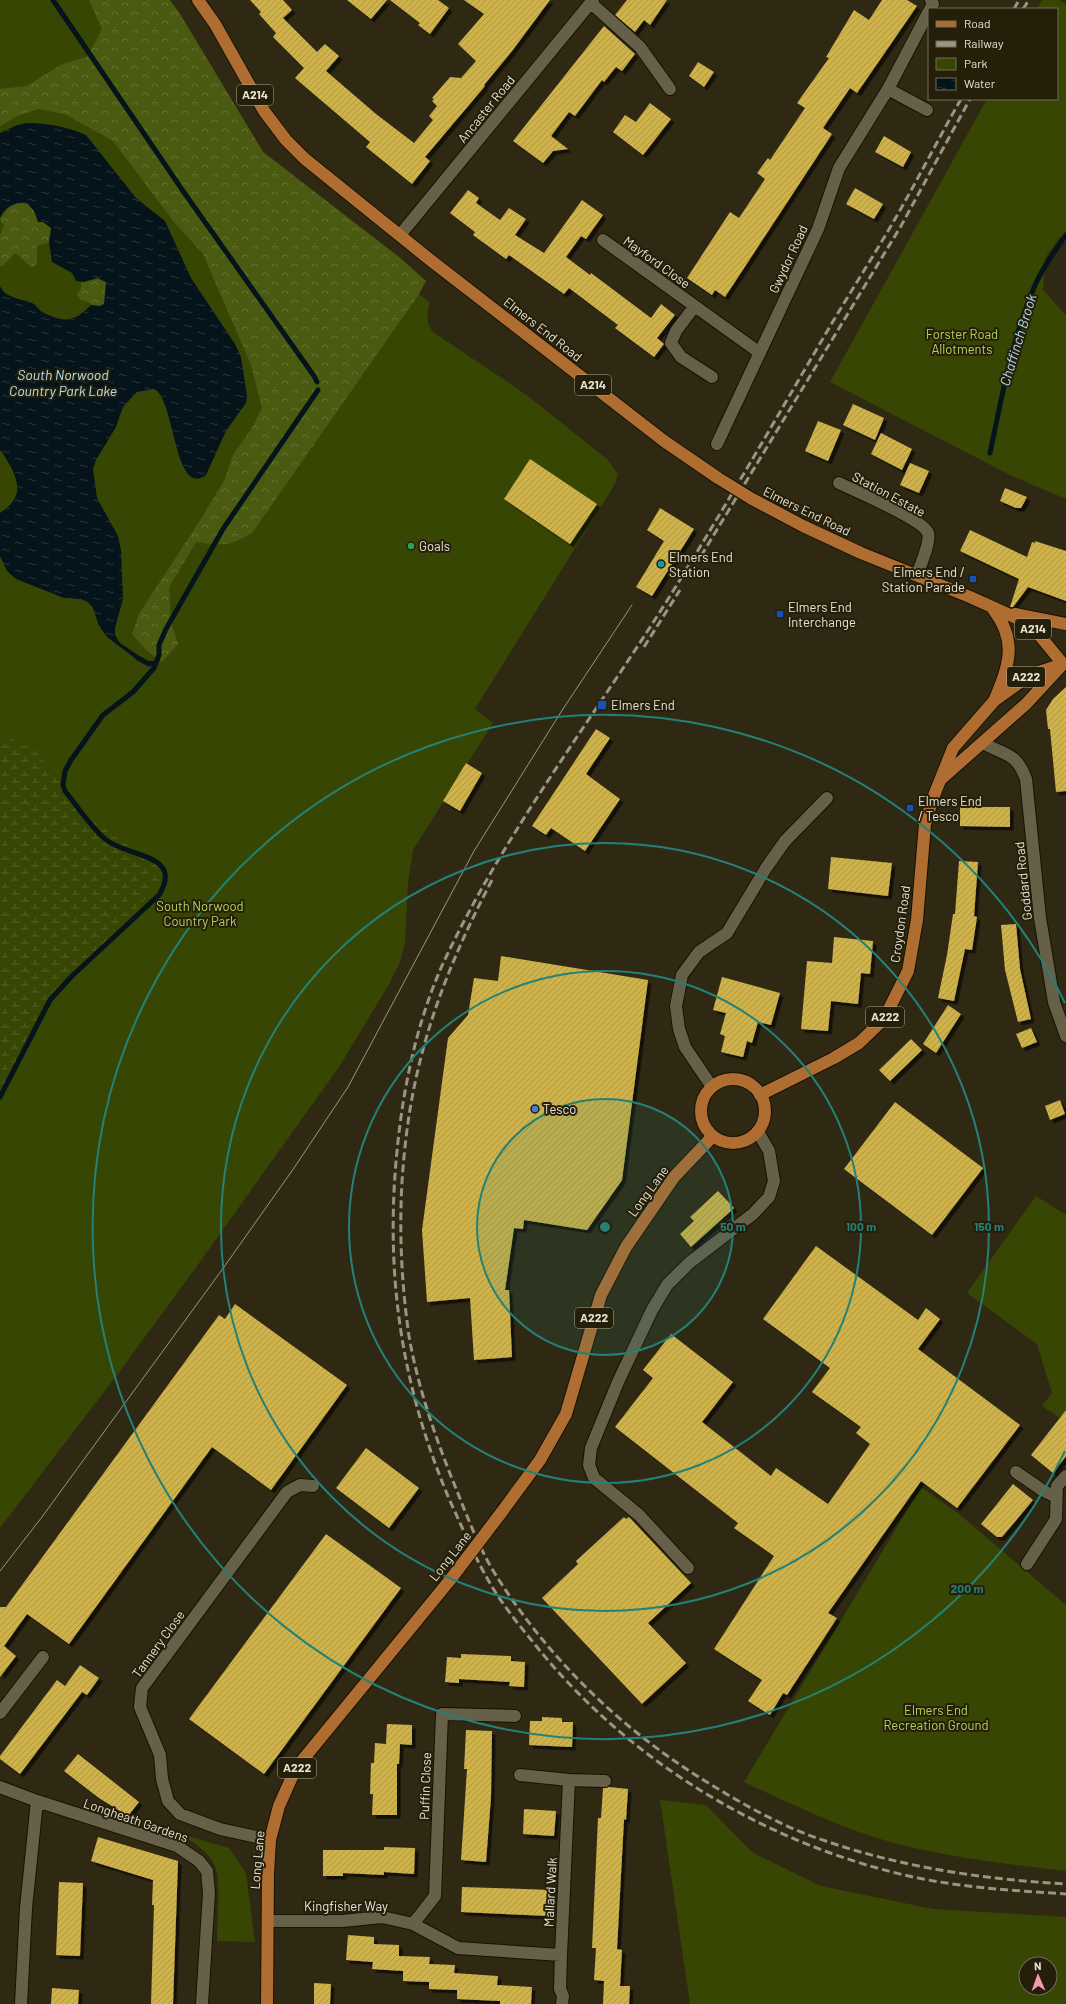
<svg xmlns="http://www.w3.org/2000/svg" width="1066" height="2004" font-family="Barlow,sans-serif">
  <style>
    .green { fill: #374603; fill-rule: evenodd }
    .forest { fill: url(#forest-crowns) }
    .wetland { fill: url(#wetland-marsh) }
    .water { fill: url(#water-ripples) }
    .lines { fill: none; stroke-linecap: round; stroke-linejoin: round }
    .stream { stroke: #05141a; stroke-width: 5 }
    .building { fill: url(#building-hatch); filter: url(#shadow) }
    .street-casing { stroke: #171201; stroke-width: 14 }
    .primary-casing { stroke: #171201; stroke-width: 14 }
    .street { stroke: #676049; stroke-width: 12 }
    .primary { stroke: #b06d31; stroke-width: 12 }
    .tram { stroke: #999483; stroke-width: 1 }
    .rail { stroke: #999483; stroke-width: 3; stroke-dasharray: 8 4; stroke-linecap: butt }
    .primary-bridge-casing { stroke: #171201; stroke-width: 14; stroke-linecap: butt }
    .primary-bridge { stroke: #b06d31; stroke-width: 12 }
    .ring { fill: none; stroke: #248178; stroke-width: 2 }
    .leisure-dot { fill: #2e9e5b; stroke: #251f0a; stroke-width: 1.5 }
    .culture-dot { fill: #0f9aa8; stroke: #251f0a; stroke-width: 1.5 }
    .transit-dot { fill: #1a4fb4; stroke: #251f0a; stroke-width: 1.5 }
    .shop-dot { fill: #3f7fe0; stroke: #251f0a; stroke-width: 1.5 }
    .labels { text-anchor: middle; stroke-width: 4; stroke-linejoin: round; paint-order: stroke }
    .shield { fill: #251f0a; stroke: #aca898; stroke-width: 1 }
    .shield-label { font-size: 12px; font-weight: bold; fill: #e6e2d5 }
    .street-label { font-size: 13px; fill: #e6e2d5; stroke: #251f0a }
    .park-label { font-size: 13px; fill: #b3d359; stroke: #251f0a }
    .poi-label { font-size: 13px; fill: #e6e2d5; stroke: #251f0a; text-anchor: start }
    .water-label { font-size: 14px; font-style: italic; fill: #ace0f6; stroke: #251f0a }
    .centre { fill: #248178; stroke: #251f0a; stroke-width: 2 }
    .ring-label { font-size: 12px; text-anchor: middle; font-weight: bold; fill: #248178; stroke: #251f0a; stroke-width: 4; stroke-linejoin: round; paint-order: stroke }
  </style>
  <defs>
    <pattern id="forest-crowns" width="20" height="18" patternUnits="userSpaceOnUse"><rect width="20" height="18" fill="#4a5b11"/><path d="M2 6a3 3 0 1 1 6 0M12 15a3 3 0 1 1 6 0" fill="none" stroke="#647233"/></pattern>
    <pattern id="wetland-marsh" width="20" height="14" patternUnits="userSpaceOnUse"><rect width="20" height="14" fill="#374603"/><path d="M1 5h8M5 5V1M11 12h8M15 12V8" fill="none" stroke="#546027"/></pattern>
    <pattern id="water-ripples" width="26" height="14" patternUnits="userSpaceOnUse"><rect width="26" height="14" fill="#05141a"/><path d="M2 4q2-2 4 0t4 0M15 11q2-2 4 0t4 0" fill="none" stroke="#29363a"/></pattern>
    <pattern id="building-hatch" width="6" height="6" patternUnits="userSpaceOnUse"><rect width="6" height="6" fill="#cdb24e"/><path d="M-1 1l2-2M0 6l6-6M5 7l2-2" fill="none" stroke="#ab964a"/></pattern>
    <filter id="shadow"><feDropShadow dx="3.5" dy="3.5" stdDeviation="0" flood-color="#0009"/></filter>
  </defs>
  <rect width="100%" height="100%" fill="#2f2914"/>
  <!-- green -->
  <path class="green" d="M0,0h170l10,14 83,138 136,105 27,24 -7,13 11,9c-4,10 -4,20 3,29l95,64 80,64 10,14 -3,10 -140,225 18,14 -80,127 -5,33 -3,59 -5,20 -12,24 -49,81 -142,199 -77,105 -120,157z
    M1042,0h17l7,4v237l-6,-4 -15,21 -2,32 23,25v184l-54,-23 -182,-94 157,-283h70v-90h-20z
    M1036,1196l30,19v207l-24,-16 10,-13 -15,-49 -70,-51z
    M921,1487l38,27 107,91v266c-60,-7 -121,-14 -179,-30 -48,-14 -98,-38 -143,-59z
    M660,1800l46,5 47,48 68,33 112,23 133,8v87h-376zM1026,1964h24v24h-24z
    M181,1834l48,14 17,25 9,69 -38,-1c0,-17 4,-62 -2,-75 -6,-15 -22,-23 -34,-32z"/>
  <!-- forest -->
  <path class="forest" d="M89,0h81l10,14 83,138 136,105 27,24 -7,13 -167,239c-23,14 -30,12 -56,9l-27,45 2,36 7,21 -16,18 -16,-12 -14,-16 7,-20 65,-100 21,-35 8,-24 19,-27 10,-20 -11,-43 -48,-111 -29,-32 -61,-81 -48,-27 -26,-5 -22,7 -17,10v-37l27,-3 35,-22 25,-7 15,-28z
    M17,203l11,1 7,7 4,11h4l8,6 1,6 -3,8 -12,4v18l-5,3c-7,-4 -9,-9 -17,-14l-11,12 -4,1v-30l4,-10 -4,-7 8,-11z
    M100,279l7,4 -2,21 -4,2 -10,-1 -2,-3 -8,-2 -4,-5 4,-7v-6z"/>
  <!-- wetland -->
  <path class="wetland" d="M0,733l36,18 51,66 80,55 -45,56 -55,56 -34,39 -10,34 -23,45z"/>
  <!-- water -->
  <path class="water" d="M27,123c20,0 41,4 59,12l50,63 29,23 26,57 44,66 6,13 6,39 -1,7 -20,28 -20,44c-32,24 -31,-77 -52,-86l-17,3 -14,15 -7,20 -20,33 -3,9 4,29 21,38 3,14 2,49 -8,29v7l5,8 18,12 -2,4 -29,-22 -8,-11 -6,-18 -5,-6 -7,-3 -17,-1 -48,-19 -9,-8 -7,-15v-43c19,-13 21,-24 12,-44 -4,-7 -7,-13 -12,-19v-164c5,12 21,13 32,17 5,2 7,8 12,10 21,10 30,9 47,-8l8,1 5,-2 2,-22 -9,-4 -13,4 -8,-1 -4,-8 -20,-11 -3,-20 2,-14 -8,-6h-5l-4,-11 -7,-8c-12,-1 -21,3 -27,15v-85l17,-8z"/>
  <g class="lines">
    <!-- stream -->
    <path class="stream" d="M53,0l130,191 131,185 3,6
      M990,453c12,-56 21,-111 43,-163 8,-20 21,-38 33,-55
      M138,658l11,6 7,-1
      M0,1097l50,-97 22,-24 87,-81c26,-42 -34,-38 -54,-56 -16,-14 -27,-32 -40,-48l-2,-6 2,-14 6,-11 32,-45 30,-23 21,-24 5,-13v-10l7,-16 57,-100 95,-139"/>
  </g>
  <!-- building -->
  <path class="building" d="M250,0h33l9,10 -9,8 34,34 8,-8 14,12 -13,15 50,43 38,29 19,-23 -4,-4 8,-10 -5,-5 2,-2 -2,-1 18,-21 11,1 15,-17 -18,-17 26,-30 -20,-14h86l-38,51 -28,34 1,1 -60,71 5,4 -18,23 -46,-37 4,-5 -75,-64 9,-10 -31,-31 3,-4 -17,-19 2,-2z
    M347,0h40l-16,19z
    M390,0h48l11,8 -19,26 -12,-9 2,-2z
    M627,0h40l-17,25 -6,-5 -9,12 -20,-17z
    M882,0h25l10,6 -60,87 -7,-5 -27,40 9,6 -107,163 -10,-7 -3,5 -25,-17 43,-66 9,6 26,-39 -8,-6 11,-15 2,2 35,-52 -8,-5 32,-45 -3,-1 28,-47 15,10z
    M604,26l31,28 -13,17 -6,-4 -12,15 -2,-2 -27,36 -6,-4 -18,24 17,13 -15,2 -10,12 -30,-22z
    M698,62l16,10 -10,15 -15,-11z
    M650,103l21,16 -28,36 -30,-23 12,-17 11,7z
    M884,136l27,16 -8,15 -28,-15z
    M855,188l28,16 -9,15 -28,-15z
    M468,190l11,8 -3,5 24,17 9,-12 17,11 -11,16 29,18 38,-53 21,15 -17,24 -5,-3 -15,21 24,18 1,-2 60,45 10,-14 14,11 -18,23 7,6 -10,13 -39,-29 3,-3 -49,-37 -5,6 -55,-39 -3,4 -33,-24 2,-3 -25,-19z
    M853,404l31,14 -9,22 -32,-15z
    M818,421l23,9 -13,31 -23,-10z
    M881,433l31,16 -10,21 -31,-16z
    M530,459l67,45 -27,40 -66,-45z
    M910,463l19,8 -10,22 -19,-8z
    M1005,488l22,9 -6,11h-5l-16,-7z
    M660,508l34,21 -42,67 -16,-9 28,-46 -17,-11z
    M970,530l57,27 5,-15 3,1v-2l31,10v50l-38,-14 -15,20h-3l9,-28 -59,-28z
    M1066,687v104l-10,1 -6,-63h-2l-2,-19 7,-11z
    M596,729l14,9 -24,36 34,25 -35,52 -34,-23 -5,7 -14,-9z
    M466,763l16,10 -22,38 -17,-10z
    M960,807h50v20l-50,-1z
    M831,857l61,6 -4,33 -60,-7z
    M959,861l19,1 -4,54 3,1 -5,33 -7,-1 -11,52 -16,-3 9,-43 6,-41h2z
    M1016,924l4,45 11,50 -13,3 -13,-52 -4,-45z
    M834,937l39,4 -3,33 -9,-1 -3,31 -27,-3 -3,30 -27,-2 6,-68 25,2z
    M501,956l147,24 -26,200 -35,50 -63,-10 -1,9 -9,-1 -9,62h4l3,67 -38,3 -4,-62 -43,4 -5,-72 26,-192 20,-23 6,-37 24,3z
    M722,977l58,16 -9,32 -13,-3 -6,21 -5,-2 -4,16 -22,-5 4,-16 -5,-2 6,-21 -13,-3z
    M948,1005l13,9 -25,39 -13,-9z
    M1031,1028l6,14 -15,6 -6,-14z
    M911,1039l11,11 -32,31 -11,-11z
    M1060,1100l5,14 -15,6 -5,-14z
    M895,1102l88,66 -51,67 -88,-66z
    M718,1191l16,17 -43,39 -11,-13 14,-13 -4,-4z
    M816,1246l102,74 8,-12 14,11 -22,30 102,76 -63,83 -36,-27 -93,132 9,5 -50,77 -4,-2 -13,22 -22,-14 14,-21 -48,-31 60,-93 -40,-28 4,-5 -123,-96 38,-49 -10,-8 28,-36 62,48 -31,40 69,54 5,-8 52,36 42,-60 -14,-11 5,-6 -49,-35 18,-24 -67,-49z
    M235,1304l112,81 -76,105 -59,-43 -143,197 -42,-30 -23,32 12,10 -16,21v-70h6l213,-292 6,4z
    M1066,1410v46l-13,17 -22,-18z
    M366,1448l53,40 -30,40 -53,-40z
    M1013,1484l20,16 -31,37h-5l-16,-13z
    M624,1517l2,2 3,-2 62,66 -43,40 38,40 -44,41 -100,-106 36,-34 -2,-3z
    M326,1534l75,54 -137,186 -75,-55z
    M461,1654l50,2v5l14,1 -1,25 -15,-1 1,-4 -51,-3v4l-14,-1 2,-25 14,1z
    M80,1665l19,13 -12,17 -5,-3 -62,82 -20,-15v-3l57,-76 8,6z
    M542,1717l20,1v4h11l-1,25 -43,-2 1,-24h12z
    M387,1724l25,1v20l-12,-1 -1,20h-2v51h-25l1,-21h-3l1,-31h3l1,-20 11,1z
    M466,1730l26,1 -1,66 -5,65 -25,-2 6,-91h-3z
    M78,1754l61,48 -11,14 -29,-18 -35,-27z
    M609,1787l19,2 -2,31 -2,-1 -7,130 5,1 -2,36h10l-1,18h-26l1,-23 -10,-1 2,-32h-4l6,-130h3l2,-30z
    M524,1809l32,2 -2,25 -31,-2z
    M98,1837l80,24 -5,143h-22l3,-99h-2l1,-25 -62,-19z
    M384,1847l31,1 -1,26 -30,-2v3l-41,-2v3h-20v-26h61z
    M59,1882l24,1 -3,73 -24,-1z
    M462,1887l90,3 -2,26 -89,-4z
    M348,1935l26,2v7l25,1v11l31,1 -1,7 26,1 -1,8 44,3 -1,9 35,2 -1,17h-31v-3l-43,-2v-9l-28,-1v-7l-26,-1v-10l-31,-2 1,-7 -27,-2z
    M314,1983l17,1 -1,20h-16z
    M52,1988l27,2 -1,14h-27z"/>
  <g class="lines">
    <defs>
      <path id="street" d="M591,3l49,44 30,42
        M930,9l3,-5 -2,-4
        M888,89l39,21
        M400,235l193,-235
        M603,240l157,113
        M694,307l-18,24 -5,12 10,14 31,20
        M717,444l101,-215 21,-61 49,-79 41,-78
        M839,483c16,8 84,36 89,50 3,9 -8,33 -11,42
        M983,743c23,13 33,9 43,36l14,139 14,84 12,34
        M712,1087l-27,-40 -6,-18 -3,-23 6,-31 17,-23 28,-19 39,-65 19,-27 42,-43
        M1016,1472l26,18 14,7
        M1027,1564l29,-45 1,-33 9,-10
        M688,1568l-49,-53 -45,-37 -5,-13 2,-17 27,-66 34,-72 15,-25 22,-22 64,-49 16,-17 5,-16 -5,-30 -11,-19
        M0,1713l43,-56
        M520,1775l49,5 36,1
        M0,1787l37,14 -11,107 -5,96
        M37,1801l140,45 22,15 8,10 2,22 -7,111
        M270,1840l-50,-11 -40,-15 -12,-13 -6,-22 -2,-24 -20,-48 2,-19 145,-196 13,-7 13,1
        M268,1921h74l40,-4 31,7 45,24 103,7
        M413,1924l22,-28 7,-182 73,2
        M562,2004l1,-8 -3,-7 1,-34 8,-175"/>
      <path id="primary" d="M198,0l17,24 49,87 22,29 19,19 124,100 235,182 54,37
        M752,499l51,27 58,27 109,44 51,23 15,11 27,33
        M993,609c25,32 16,56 2,90
        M1015,614l51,10
        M940,780l86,-76 36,-39
        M701 1111a32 32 0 1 1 64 0a32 32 0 1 1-64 0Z
        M760,1095l74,-37 25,-15 25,-24 24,-48 9,-51 8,-96 8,-26 20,-50 41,-47 36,-26 33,-11
        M501,1513l39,-53 26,-46 35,-119 25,-48 48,-70 39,-41
        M267,2004l1,-130 2,-34 9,-34 17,-38 154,-188"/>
    </defs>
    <!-- street casing -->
    <use href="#street" class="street-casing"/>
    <!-- primary casing -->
    <use href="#primary" class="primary-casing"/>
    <!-- street -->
    <use href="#street" class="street"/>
    <!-- primary -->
    <use href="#primary" class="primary"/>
    <!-- tram -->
    <path class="tram" d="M0,1571l42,-54 182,-250 70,-99 54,-81 126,-236 87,-139 71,-107"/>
    <!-- rail -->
    <path class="rail" d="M1014,9l5,-9
      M1023,9l6,-9
      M961,99c-21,37 -41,76 -62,113 -21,37 -45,74 -67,111 -47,80 -94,162 -143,242 -78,130 -175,251 -241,388 -24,49 -38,104 -46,157 -20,138 -7,262 48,391 13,28 25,57 41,84 12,20 27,39 42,57 89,113 219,194 359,230 57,15 115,18 174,22
      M701,556l200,-330 69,-127
      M644,647l36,-57
      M492,880c-45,86 -77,169 -87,267 -7,62 -5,127 4,189 9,53 28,106 48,155 12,30 24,62 42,89 54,84 127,153 211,204 34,21 70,41 107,54 81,29 164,41 249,46"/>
    <defs>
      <path id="primary-bridge" d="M718,478l34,21
        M450,1580l51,-67"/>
    </defs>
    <!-- primary-bridge casing -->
    <use href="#primary-bridge" class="primary-bridge-casing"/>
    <!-- primary-bridge -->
    <use href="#primary-bridge" class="primary-bridge"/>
  </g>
  <!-- distance rings -->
  <circle cx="605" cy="1227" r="128" fill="#248178" fill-opacity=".12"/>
  <g class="ring">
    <circle cx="605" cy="1227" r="128"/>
    <circle cx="605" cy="1227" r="256"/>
    <circle cx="605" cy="1227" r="384"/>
    <path d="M1065 1451A512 512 0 1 1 1065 1003"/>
  </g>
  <!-- markers -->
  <circle class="leisure-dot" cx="411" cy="546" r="4"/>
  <circle class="culture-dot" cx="661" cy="564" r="4"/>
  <g class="transit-dot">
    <rect x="969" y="575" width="8" height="8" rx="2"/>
    <rect x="776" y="610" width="8" height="8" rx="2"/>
    <rect x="597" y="700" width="10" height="10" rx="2"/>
    <rect x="906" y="804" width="8" height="8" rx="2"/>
  </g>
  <circle class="shop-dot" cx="535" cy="1109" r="4"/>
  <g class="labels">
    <!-- shield labels -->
    <g class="shield">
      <rect x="237" y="85" width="36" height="20" rx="3"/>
      <rect x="575" y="375" width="36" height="20" rx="3"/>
      <rect x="1015" y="619" width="36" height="20" rx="3"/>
      <rect x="1007" y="667" width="38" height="20" rx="3"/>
      <rect x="866" y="1007" width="38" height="20" rx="3"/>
      <rect x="575" y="1308" width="38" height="20" rx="3"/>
      <rect x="278" y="1758" width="38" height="20" rx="3"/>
    </g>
    <g class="shield-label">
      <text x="255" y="99">A214</text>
      <text x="593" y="389">A214</text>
      <text x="1033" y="633">A214</text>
      <text x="1026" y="681">A222</text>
      <text x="885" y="1021">A222</text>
      <text x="594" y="1322">A222</text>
      <text x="297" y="1772">A222</text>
    </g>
    <!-- street labels -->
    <g class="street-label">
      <text transform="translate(486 109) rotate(-51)" y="5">Ancaster Road</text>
      <text transform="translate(788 259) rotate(-65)" y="5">Gwydor Road</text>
      <text transform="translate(657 262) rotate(36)" y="5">Mayford Close</text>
      <text transform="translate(543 329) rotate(38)" y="5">Elmers End Road</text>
      <text transform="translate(889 494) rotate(28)" y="5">Station Estate</text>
      <text transform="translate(807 511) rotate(26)" y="5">Elmers End Road</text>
      <text transform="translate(1023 881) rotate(-96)" y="5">Goddard Road</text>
      <text transform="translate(900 924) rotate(-82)" y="5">Croydon Road</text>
      <text transform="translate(648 1191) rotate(-54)" y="5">Long Lane</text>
      <text transform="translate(450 1556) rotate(-52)" y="5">Long Lane</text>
      <text transform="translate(158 1644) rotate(-54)" y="5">Tannery Close</text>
      <text transform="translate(425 1786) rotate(-88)" y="5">Puffin Close</text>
      <text transform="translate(136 1820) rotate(19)" y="5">Longheath Gardens</text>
      <text transform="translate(257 1860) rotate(-85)" y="5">Long Lane</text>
      <text transform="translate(550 1892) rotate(-87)" y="5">Mallard Walk</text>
      <text x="346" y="1911">Kingfisher Way</text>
    </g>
    <!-- park labels -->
    <g class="park-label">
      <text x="962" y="339">Forster Road<tspan x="962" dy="15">Allotments</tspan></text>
      <text x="200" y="911">South Norwood<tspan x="200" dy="15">Country Park</tspan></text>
      <text x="936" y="1715">Elmers End<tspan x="936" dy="15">Recreation Ground</tspan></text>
    </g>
    <!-- poi labels -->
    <g class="poi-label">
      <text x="419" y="551">Goals</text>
      <text x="669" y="562">Elmers End<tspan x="669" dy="15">Station</tspan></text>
      <text x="965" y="577" text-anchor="end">Elmers End /<tspan x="965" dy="15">Station Parade</tspan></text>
      <text x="788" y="612">Elmers End<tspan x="788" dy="15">Interchange</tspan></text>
      <text x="611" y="710">Elmers End</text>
      <text x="918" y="806">Elmers End<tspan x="918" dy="15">/ Tesco</tspan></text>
      <text x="543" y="1114">Tesco</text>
    </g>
    <!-- water labels -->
    <g class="water-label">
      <text transform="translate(1018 340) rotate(-73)" y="5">Chaffinch Brook</text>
      <text x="63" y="380">South Norwood<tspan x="63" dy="16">Country Park Lake</tspan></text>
    </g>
  </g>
  <circle cx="605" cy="1227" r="6" class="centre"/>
  <g class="ring-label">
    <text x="733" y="1231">50 m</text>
    <text x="861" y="1231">100 m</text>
    <text x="989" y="1231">150 m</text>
    <text x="967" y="1593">200 m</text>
  </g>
  <!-- legend -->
  <rect x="928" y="8" width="130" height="92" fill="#251f0a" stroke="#726d5b"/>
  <rect x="936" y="21" width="20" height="6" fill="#b06d31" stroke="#726d5b"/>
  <text x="964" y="28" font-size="12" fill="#e6e2d5">Road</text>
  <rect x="936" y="41" width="20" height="6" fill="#999483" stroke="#726d5b"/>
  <text x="964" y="48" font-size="12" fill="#e6e2d5">Railway</text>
  <rect x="936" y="58" width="20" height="12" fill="#374603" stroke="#726d5b"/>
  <text x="964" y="68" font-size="12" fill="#e6e2d5">Park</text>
  <rect x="936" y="78" width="20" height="12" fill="url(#water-ripples)" stroke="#726d5b"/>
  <text x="964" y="88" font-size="12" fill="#e6e2d5">Water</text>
  <!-- north arrow -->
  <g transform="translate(1038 1976) rotate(358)"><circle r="19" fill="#251f0a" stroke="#726d5b"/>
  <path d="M0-3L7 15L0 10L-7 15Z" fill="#f19ab4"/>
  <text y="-6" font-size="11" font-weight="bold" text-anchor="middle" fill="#e6e2d5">N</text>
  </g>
</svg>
